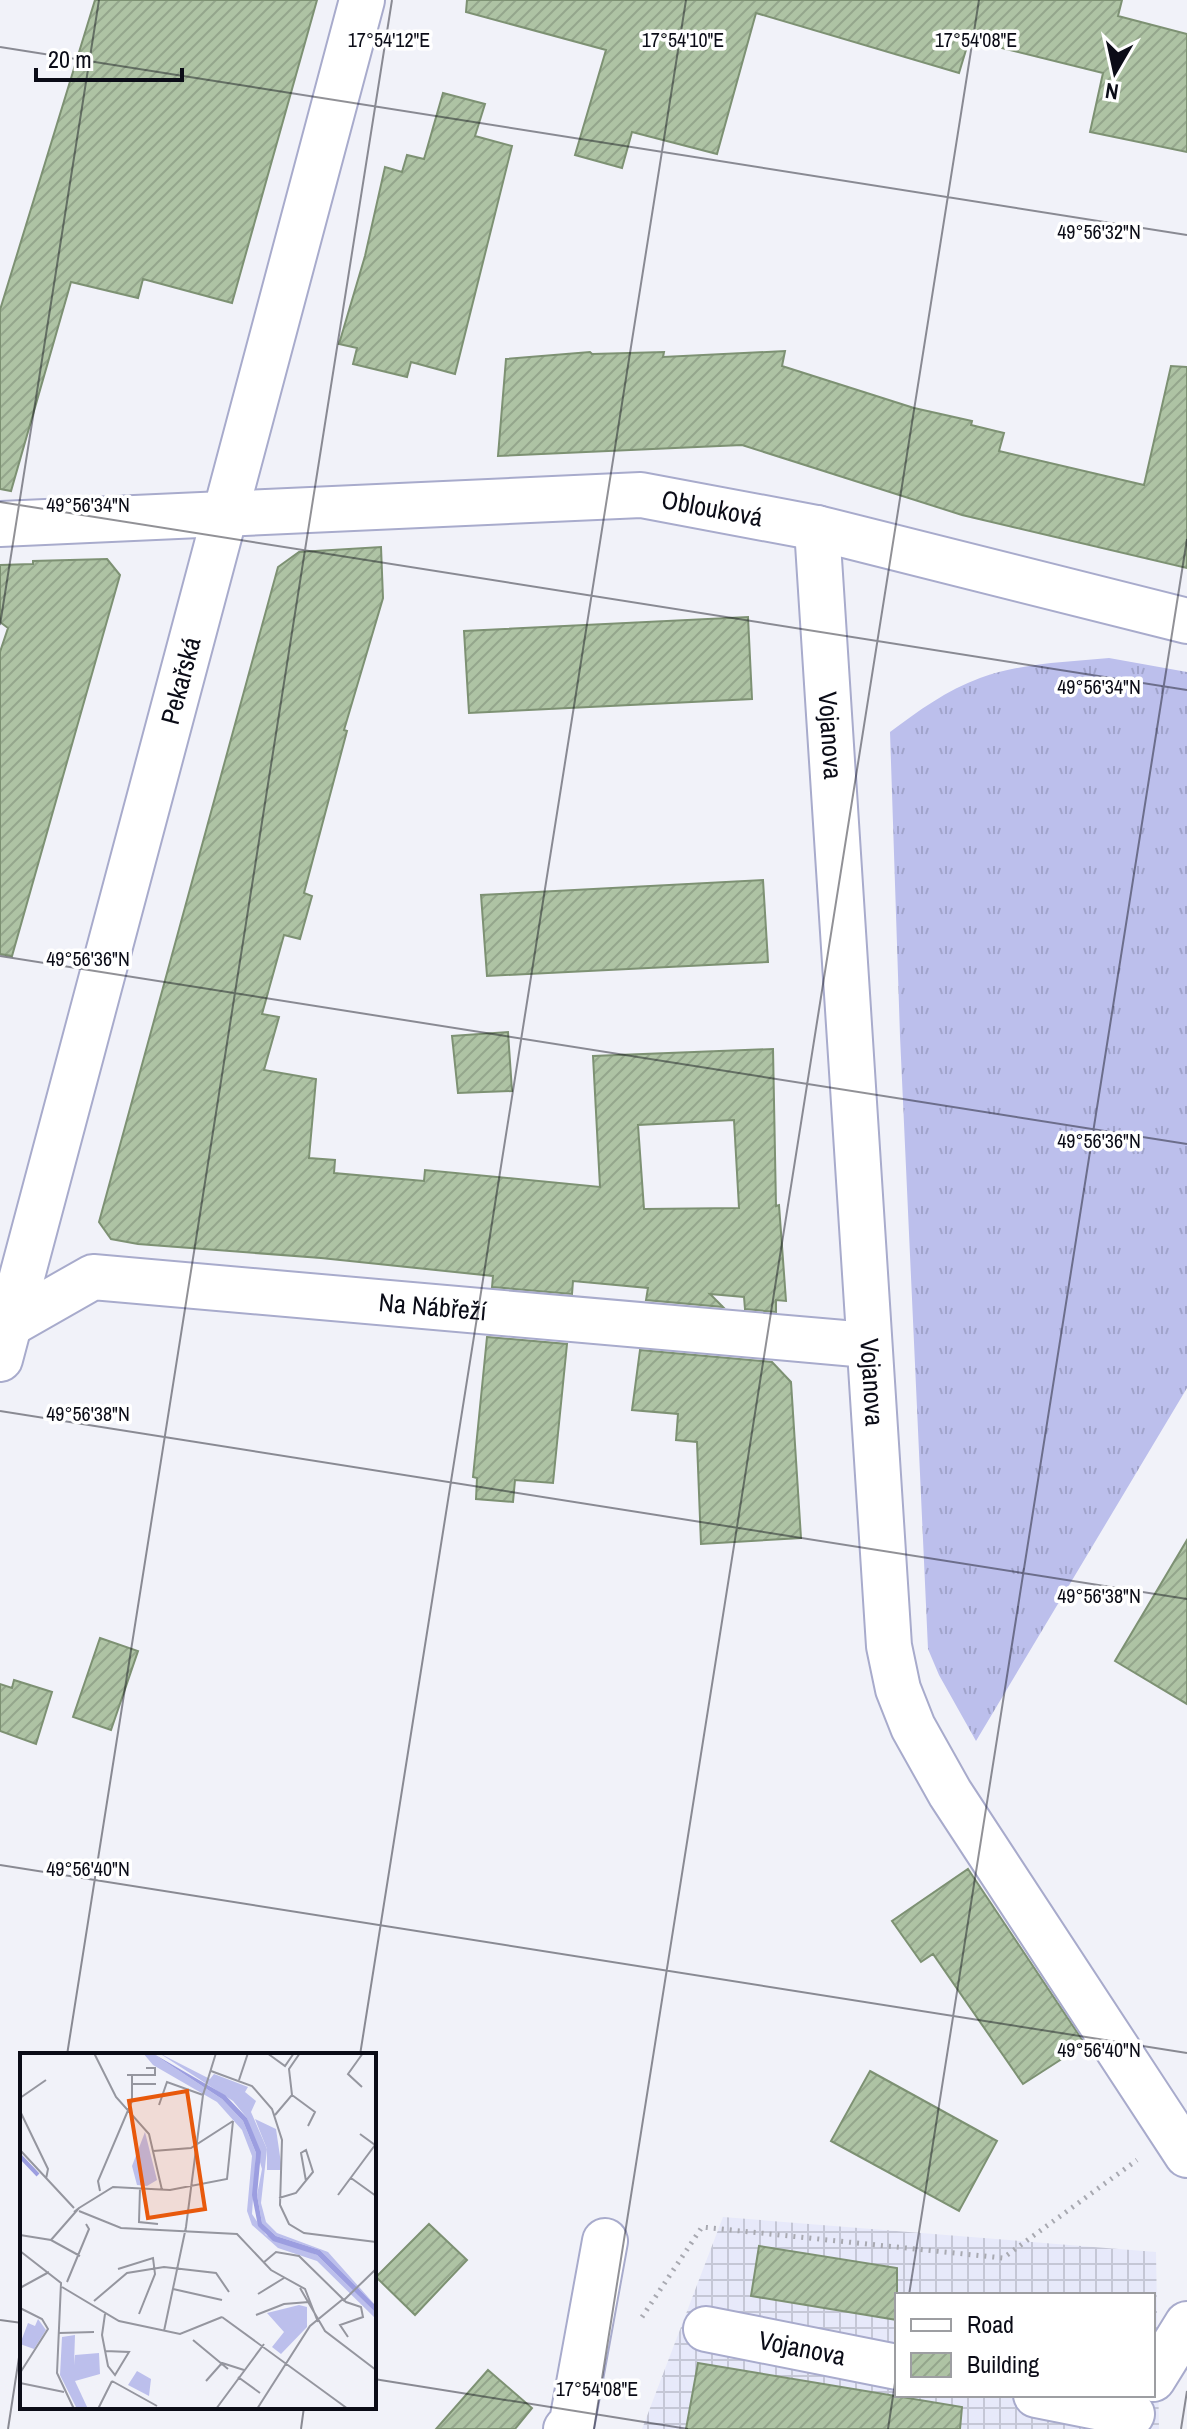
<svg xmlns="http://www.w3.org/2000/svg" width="1187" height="2429" font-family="'Archivo Narrow',sans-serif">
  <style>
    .industrial { fill: url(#industrial-grid); fill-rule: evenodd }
    .grass { fill: url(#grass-tufts) }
    .building { fill: url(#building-hatch); stroke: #7d9173; stroke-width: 2; fill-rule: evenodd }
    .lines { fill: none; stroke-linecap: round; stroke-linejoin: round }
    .minor-casing { stroke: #a8abcc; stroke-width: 48 }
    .path { stroke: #a8a9b1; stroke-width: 5; stroke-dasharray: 2 6; stroke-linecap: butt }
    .minor { stroke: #fff; stroke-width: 44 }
    .ticks { fill: none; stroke: #0b0c17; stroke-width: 2; stroke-opacity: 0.45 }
    .labels { text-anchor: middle; stroke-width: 7; stroke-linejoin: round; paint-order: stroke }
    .street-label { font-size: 26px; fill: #0b0c17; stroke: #fff }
    .inset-river { fill: none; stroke: #9c9ee0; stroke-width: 4 }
    .inset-road { fill: none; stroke: #95969f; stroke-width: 2 }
    .view { fill: #e8590c; fill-opacity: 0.15; stroke: #e8590c; stroke-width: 4 }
    .inset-edge { fill: none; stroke: #0b0c17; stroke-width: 4 }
    .ticks-label { font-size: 20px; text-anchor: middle; fill: #0b0c17; stroke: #fff; stroke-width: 7; stroke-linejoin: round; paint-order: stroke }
  </style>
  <defs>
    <pattern id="industrial-grid" width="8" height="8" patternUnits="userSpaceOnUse" patternTransform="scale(2)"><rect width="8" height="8" fill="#e7e9fa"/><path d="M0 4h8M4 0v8" fill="none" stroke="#c5c7d6"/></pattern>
    <pattern id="grass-tufts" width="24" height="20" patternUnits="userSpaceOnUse" patternTransform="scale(2)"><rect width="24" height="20" fill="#bcbfec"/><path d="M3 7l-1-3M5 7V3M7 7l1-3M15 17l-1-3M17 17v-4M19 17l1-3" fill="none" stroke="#a0a3ca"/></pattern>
    <pattern id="building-hatch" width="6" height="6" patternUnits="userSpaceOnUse" patternTransform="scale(2)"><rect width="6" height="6" fill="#aec3a4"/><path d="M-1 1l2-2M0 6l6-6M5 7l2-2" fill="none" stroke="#94a68c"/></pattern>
  </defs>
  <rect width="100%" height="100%" fill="#f1f2f9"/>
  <!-- industrial -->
  <path class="industrial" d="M723,2217l433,35 3,177h-517zM897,2295h256v100h-256z"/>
  <!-- grass -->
  <path class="grass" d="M1109,658l78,14v716l-211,353 -37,-66 -11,-26 -28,-613 -10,-304c28,-21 57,-42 90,-54 42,-15 86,-16 129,-20z"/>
  <!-- building -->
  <path class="building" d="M95,0h222l-85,303 -89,-24 -5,19 -67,-16 -60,209 -11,-2v-179z
    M467,0h655l-4,16 69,18v118l-97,-20 13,-59 -134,-33 -10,33 -203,-60 -39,141 -85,-22 -10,36 -47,-13 31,-105 -140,-38z
    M443,93l42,11 -10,32 37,10 -57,228 -44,-12 -4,15 -54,-13 4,-16 -18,-4 26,-88 20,-89 17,5 5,-17 17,4z
    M785,351l-3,15 132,42 58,13 -1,4 33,8 -5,18 145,34 27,-119 16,1v201l-225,-53 -220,-70 -244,11 8,-97 84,-7 2,2 72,-2 -1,5z
    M381,547l2,51 -39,132 3,1 -43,162 8,3 -12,43 -16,-4 -22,79 17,3 -15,53 52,9 -7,79 26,2 -1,13 90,8 1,-11 175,17 -7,-131 180,-7 3,157 3,-1 7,96 -10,-1v12l-31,-3 -1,-12 -34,-3 13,13 -77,-7 2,-12 -75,-7 -1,13 -80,-7 1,-11 -172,-18 -183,-14 -27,-5 -12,-17 179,-655 21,-15zM734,1120l5,88 -95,1 -6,-84z
    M107,559l13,16 -108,381 -12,-2v-302l8,-24 -8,-6v-57l33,-1v-3z
    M748,617l4,82 -283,14 -5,-82z
    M763,880l5,82 -281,14 -6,-81z
    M508,1032l4,59 -54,2 -6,-57z
    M487,1337l80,7 -14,139 -38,-3 -2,22 -37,-3 1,-21 -4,-1z
    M640,1350l132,12 19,20 10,156 -100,6 -4,-102 -21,-2 2,-26 -46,-4z
    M1187,1540v164l-72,-43z
    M100,1638l38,13 -27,79 -38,-13z
    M14,1680l38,12 -16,52 -36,-13v-47l12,4z
    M968,1869l117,175 -62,40 -90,-130 -12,8 -29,-41z
    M870,2071l127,70 -38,70 -128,-70z
    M429,2224l38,36 -52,55 -39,-38z
    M759,2246l138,22v52l-146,-24z
    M698,2363l264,44 -2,22h-274z
    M488,2370l44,38 -17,21h-79z"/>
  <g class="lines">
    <defs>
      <g id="minor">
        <path id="s1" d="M0,524l641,-29 176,33 370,93"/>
        <path id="s2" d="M817,528l72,1118 9,43 15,38 37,66 237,362"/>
        <path id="s3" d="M0,1330l93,-53 774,68"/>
        <path id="s4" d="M0,1359l362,-1359"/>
        <path id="s5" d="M706,2329l191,38"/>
        <path d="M1153,2379l34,-55"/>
        <path d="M1036,2395l96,19"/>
        <path d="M566,2429l6,-7 33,-181"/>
      </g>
    </defs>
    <!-- minor casing -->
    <use href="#minor" class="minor-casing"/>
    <!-- path -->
    <path class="path" d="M642,2317l60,-90 301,31 134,-98"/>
    <!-- minor -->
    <use href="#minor" class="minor"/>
  </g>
  <!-- ticks -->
  <path class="ticks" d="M0,47l1187,188M0,502l1187,188M0,625l99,-625M0,956l1187,188M0,1411l1187,188M0,1865l1187,188M67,2055l325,-2055M360,2055l326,-2055M909,2295l278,-1756M0,2320l22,3M374,2379l314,50M8,2429l14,-91M301,2429l3,-22M594,2429l385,-2429M888,2429l9,-59M1181,2429l6,-38"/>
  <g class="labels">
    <!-- street labels -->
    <g class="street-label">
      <text dy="9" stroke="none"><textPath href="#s1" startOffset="714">Oblouková</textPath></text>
      <text dy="9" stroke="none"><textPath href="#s4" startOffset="702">Pekařská</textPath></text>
      <text dy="9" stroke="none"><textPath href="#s2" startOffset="208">Vojanova</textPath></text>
      <text dy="9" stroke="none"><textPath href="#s3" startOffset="448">Na Nábřeží</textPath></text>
      <text dy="9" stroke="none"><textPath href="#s2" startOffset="856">Vojanova</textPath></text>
      <text dy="9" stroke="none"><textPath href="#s5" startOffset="98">Vojanova</textPath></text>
    </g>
  </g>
  <!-- overview -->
  <g transform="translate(20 2053)">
    <rect width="356" height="356" fill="#f1f2f9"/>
    <path d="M123,0h9l70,46 21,22 13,32 -4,61 14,21 51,20 59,58v6l-59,-58 -39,-13 -26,-23 -5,-14 5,-55 -10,-26 -25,-28 -64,-37zM139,0l51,26 4,-5 34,13 -3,5 11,9 -5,11 16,37 -6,54 5,19 11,11 51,19 48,54 -56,-56 -44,-14 -14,-13 -5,-28 5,-26 -15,-51 -14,-17zM125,79l12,48 -10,6 -10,-1 -5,-19z" fill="#bcbfec"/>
    <path d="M235,66l21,10 6,41h-15v-21zM279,252l8,2v20l-26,27 -9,-7 12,-15 -17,-19zM18,266l8,11 -12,19 -14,-5 8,-21 7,3zM55,282l-1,30 1,-10 24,-2 1,21 -25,7 13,28h-11l-17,-34 2,-38zM117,318l14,8 -2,17 -21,-11z" fill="#bcbfec"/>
    <path d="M132,0l73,42 22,23 14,34 -4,43 5,28 14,13 44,14 56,56v7l-59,-58 -44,-14 -15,-15 -6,-31 4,-42 -13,-32 -21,-22z" fill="#9c9ee0"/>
    <path class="inset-river" d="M0,103l18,19"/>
    <path class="inset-road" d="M74,0l22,44 33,37 13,56M247,0l18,13 9,-13M191,18l41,15 20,23 10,31 -2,65 9,19 15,9 72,9M107,22h28v-7h-9M219,27l9,-27M111,31h25M342,34l-14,-13 15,-21M272,42l23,17 -7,14M0,45l26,-18M139,52l8,-23 36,13M0,58l28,58 -2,10M255,62l17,-20 -3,-26 11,-16M0,97l54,58M133,98l38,-3 42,-27M331,125l25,18M120,135l-1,34 19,2M80,138l-2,-10 34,-80v-26M318,142l37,-50 -15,-11M259,145l17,-5 17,-21 -7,-22 -5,3 5,28M59,155l34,-21 57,3 57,-11 6,-58M59,158l42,17 116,6 34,36 34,19 13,33M0,182l31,5 29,16M31,187l28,-32 -5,4M0,198l41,32 -4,90 17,36M243,210l13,-11 23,4 47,46 15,5 2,10 -23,8 8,12M98,216l35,-11 2,16 -16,40M47,229l22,-53 -3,-5M42,234l57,34 61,13 42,-17M0,235l29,-16M280,235l25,43 51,39M153,236l49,11M238,241l26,-16M74,248l33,-28 37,-6 52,6 13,19M323,248l33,-32M0,255l22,11 6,10 -28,44M85,261l-3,21 6,31 7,9 14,-23 -24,-1M236,262l28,-11 25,-2M202,264l126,92M144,278l22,-104 17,-132 13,-42M39,280l35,-1M173,287l35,29M218,324l22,16M92,328l45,25M186,328l16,-18 22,7M0,330l44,9M78,356l14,-28M196,356l48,-65M237,356l53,-83 33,-27"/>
    <path class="view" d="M167,38l18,118 -57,9 -19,-117z"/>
    <rect width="356" height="356" class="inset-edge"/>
  </g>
  <g class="ticks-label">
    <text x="389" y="47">17°54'12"E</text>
    <text x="683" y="47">17°54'10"E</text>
    <text x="976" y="47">17°54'08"E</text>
    <text x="1099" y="239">49°56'32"N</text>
    <text x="88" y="512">49°56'34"N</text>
    <text x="1099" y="694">49°56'34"N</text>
    <text x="88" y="966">49°56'36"N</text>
    <text x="1099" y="1148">49°56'36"N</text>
    <text x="88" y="1421">49°56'38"N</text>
    <text x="1099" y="1603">49°56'38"N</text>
    <text x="88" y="1876">49°56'40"N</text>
    <text x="1099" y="2057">49°56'40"N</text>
    <text x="597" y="2396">17°54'08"E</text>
  </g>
  <!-- legend -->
  <rect x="895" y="2293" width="260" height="104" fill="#ffffff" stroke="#9d9ea2" stroke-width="2"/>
  <rect x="911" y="2319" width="40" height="12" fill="#ffffff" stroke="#9d9ea2" stroke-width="2"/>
  <text x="967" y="2333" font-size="24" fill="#0b0c17">Road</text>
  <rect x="911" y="2353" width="40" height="24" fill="url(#building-hatch)" stroke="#9d9ea2" stroke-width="2"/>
  <text x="967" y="2373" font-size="24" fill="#0b0c17">Building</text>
  <!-- north arrow -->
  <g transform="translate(1115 72) rotate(189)" stroke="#ffffff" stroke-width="6" paint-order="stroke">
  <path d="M0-6L14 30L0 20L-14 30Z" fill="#0b0c17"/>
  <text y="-12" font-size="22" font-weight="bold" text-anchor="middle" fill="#0b0c17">N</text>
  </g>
  <!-- scale -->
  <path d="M36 68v12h146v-12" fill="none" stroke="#0b0c17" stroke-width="4"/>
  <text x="48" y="68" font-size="24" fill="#0b0c17" stroke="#ffffff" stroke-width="6" paint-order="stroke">20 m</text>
</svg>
